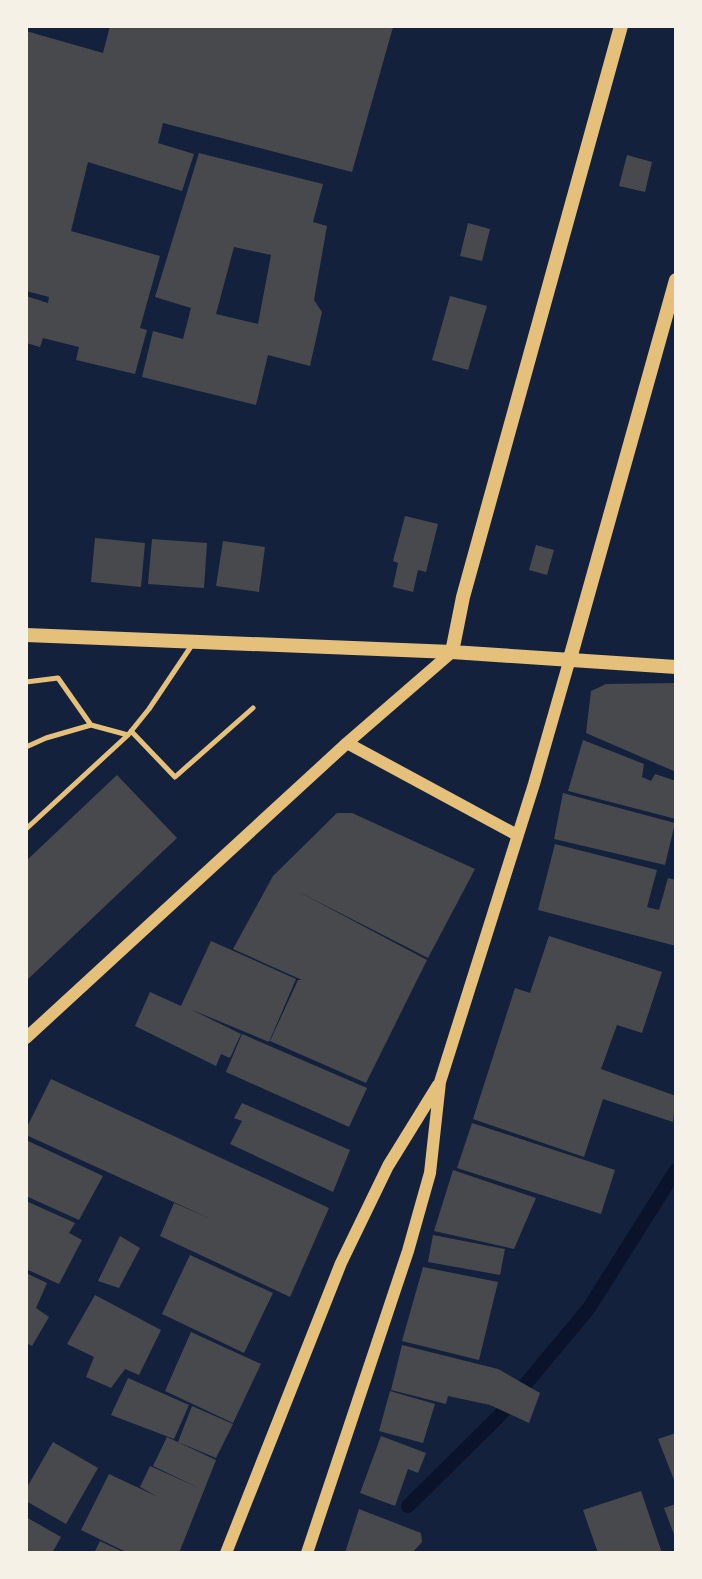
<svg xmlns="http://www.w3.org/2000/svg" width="702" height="1579" font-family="'Public Sans',sans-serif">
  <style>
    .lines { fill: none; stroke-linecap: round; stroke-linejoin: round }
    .stream { stroke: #0b132b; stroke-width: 14 }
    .building { fill: #48494c; fill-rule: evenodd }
    .service { stroke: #e5c07b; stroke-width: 5 }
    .tertiary { stroke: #e5c07b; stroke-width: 12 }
    .secondary { stroke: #e5c07b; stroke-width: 14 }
  </style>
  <rect width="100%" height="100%" fill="#14213d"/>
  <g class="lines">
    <!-- stream -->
    <path class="stream" d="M408,1506l91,-90 90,-108 87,-138"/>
  </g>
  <!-- building -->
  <path class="building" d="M110,26l283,1 -41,145 -189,-49 -5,20 36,11 -12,37 -94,-29 -17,69 89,25 -20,72 7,2 -12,44 -59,-14 3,-13 -36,-9 -3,9 -14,-4v-47l22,7 1,-6 -23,-6v-260l77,22z
    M199,153l124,31 -10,38 14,4 -13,74 8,12 -12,54 -42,-11 -12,50 -114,-28 11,-46 30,8 8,-31 -36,-11zM234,247l37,8 -13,69 -42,-10z
    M627,155l25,7 -7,30 -26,-6z
    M468,223l22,6 -8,32 -22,-5z
    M450,296l37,10 -19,64 -36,-10z
    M405,516l33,8 -12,48 -8,-2 -5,22 -20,-5 5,-24 -5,-2z
    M95,538l50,5 -4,44 -50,-5z
    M152,539l55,4 -3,45 -56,-4z
    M223,541l42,6 -6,45 -43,-6z
    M536,545l18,5 -7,25 -18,-5z
    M676,683v89l-90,-39 5,-42 15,-7z
    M583,740l61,24 -2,13 9,4 4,-7 21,7v38l-108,-28z
    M117,775l60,63 -151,143v-120z
    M563,793l112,30 -10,42 -111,-26z
    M337,813h15l123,56 -47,89 -131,-67 130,69 -61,123 -96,-42 28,-61h4l-69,-31 40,-73z
    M555,844l102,26 -10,37 12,3 9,-32 8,2v66l-138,-36z
    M549,936l113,36 -20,61 -25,-8 -16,44 75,27 -3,26 -70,-23 -19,58 -111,-38 42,-131 15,5z
    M211,941l85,38 -27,63 -79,-33 51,25 -11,24 -9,-4 -5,12 -81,-40 15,-34 31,14z
    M242,1034l125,54 -18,39 -123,-55z
    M51,1079l278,129 -39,89 -130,-61 14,-33 37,16 -185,-84v-6z
    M242,1103l108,47 -17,42 -103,-48 12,-23 -8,-3z
    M472,1123l143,47 -14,44 -144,-46z
    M26,1140l77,36 -24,44 -53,-24z
    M453,1170l83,28 -22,51 -80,-18z
    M26,1201l49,22 -6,10 13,7 -23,44 -33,-15z
    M433,1235l72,14 -5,26 -72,-13z
    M120,1236l20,12 -21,40 -21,-7z
    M190,1255l83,38 -29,60 -82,-39z
    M423,1267l75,15 -19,78 -77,-19z
    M26,1273l21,10 -11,25 13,9 -17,29 -6,-3z
    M95,1295l66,35 -22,45 -14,-6 -14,19 -25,-11 8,-20 -27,-13z
    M191,1332l70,32 -28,59 -68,-32z
    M402,1345l96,24 42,24 -11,30 -39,-18 -42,-9 -2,8 -55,-14z
    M128,1378l61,27 -15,34 -63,-24z
    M390,1391l45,13 -12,39 -44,-12z
    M192,1406l41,18 -17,34 -38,-16z
    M676,1433v52l-18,-46z
    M381,1436l45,17 -8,20 -10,-4 -13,37 -35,-13z
    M167,1437l49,23 -37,93h-51l-47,-23 28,-56 49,23 -18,-10 10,-21 49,22 -46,-22z
    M53,1442l45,26 -32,56 -40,-23v-12z
    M641,1491l21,62h-64l-15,-43z
    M676,1504v33h-1l-11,-29z
    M359,1509l62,24 1,9 -10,11h-67z
    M26,1517l35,20 -9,16h-26z
    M100,1541l25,12h-31z"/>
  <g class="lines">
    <!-- service -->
    <path class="service" d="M26,682l32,-4 33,47
      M131,731l44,46 78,-69
      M26,747l20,-9 45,-13 37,10
      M26,829l102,-94 21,-26 45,-67"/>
    <!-- tertiary -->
    <path class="tertiary" d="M347,743l170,92
      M26,1038l321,-295 105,-91
      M226,1553l115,-290 47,-97 50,-81
      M307,1553l101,-302 22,-78 10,-91 94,-298 35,-122"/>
    <!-- secondary -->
    <path class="secondary" d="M26,635l426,17 224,15
      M452,652l11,-55 158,-571
      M569,662l107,-382"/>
  </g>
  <!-- border -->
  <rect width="702" height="1579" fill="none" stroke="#f6f1e7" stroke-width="56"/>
</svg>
